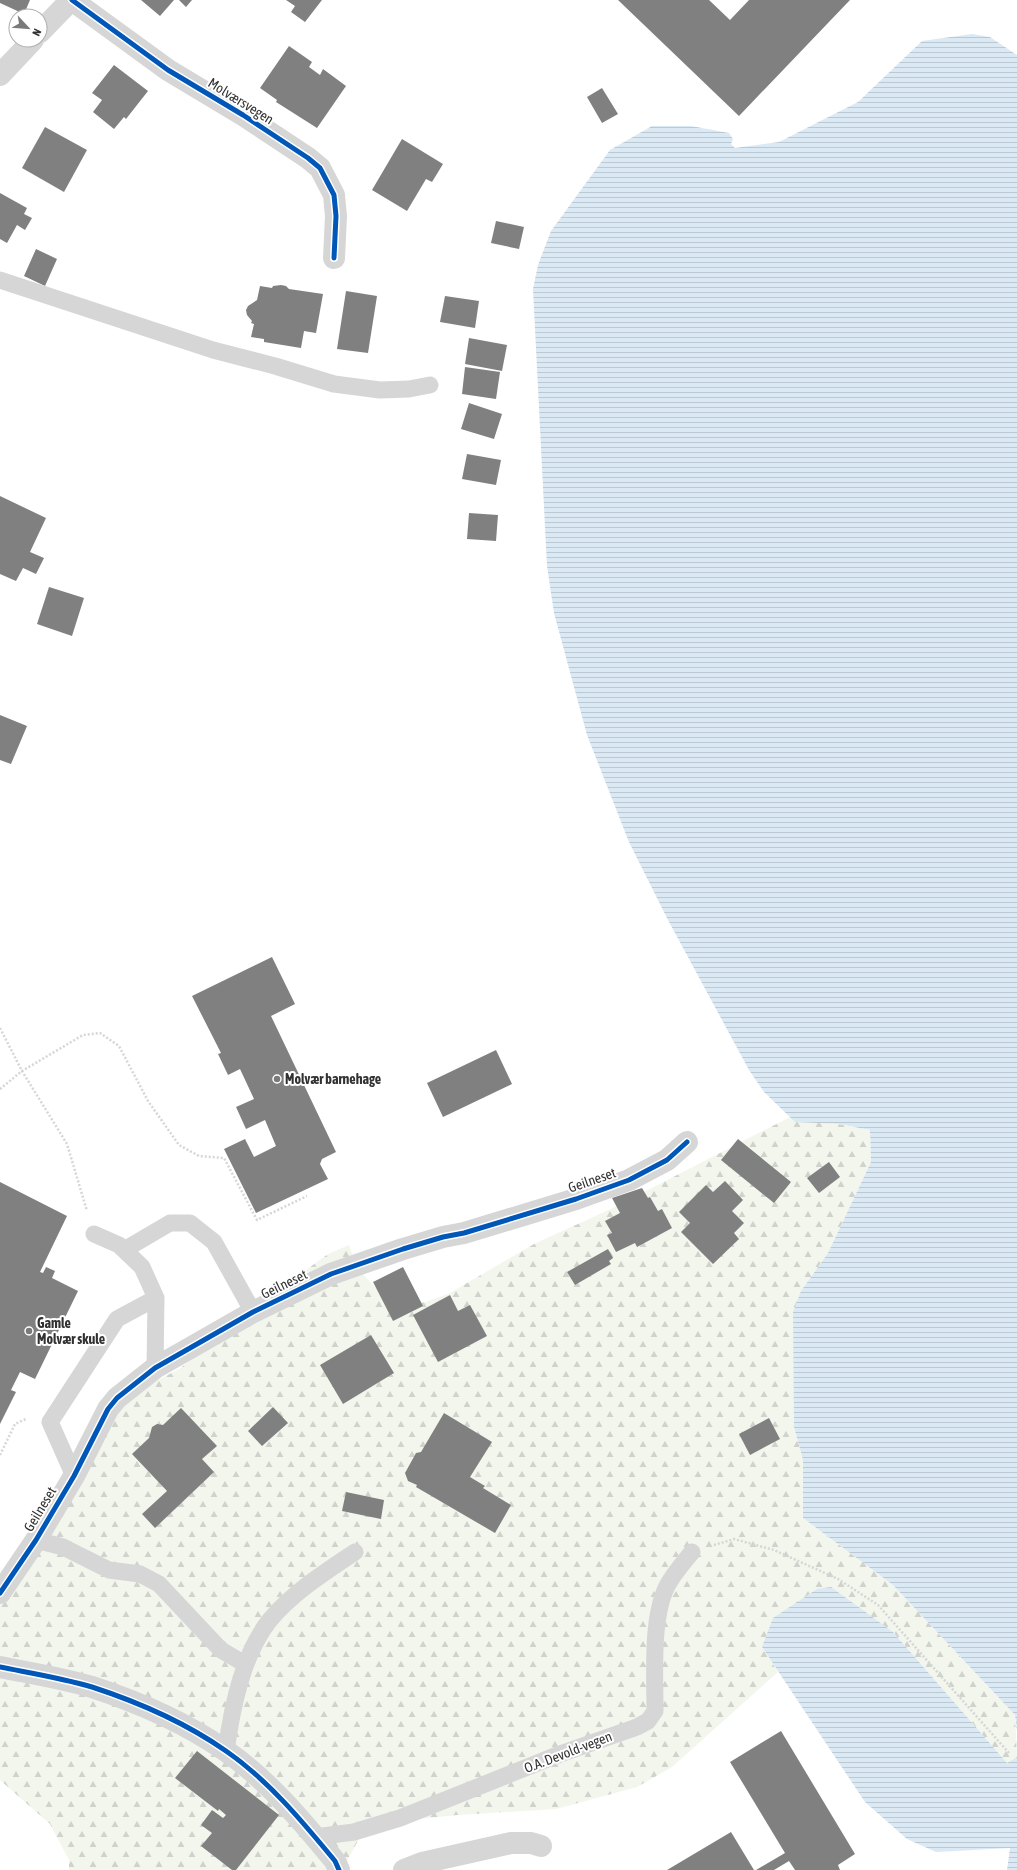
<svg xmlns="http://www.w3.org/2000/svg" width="1017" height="1870" font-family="'Asap Condensed',sans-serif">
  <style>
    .forest { fill: url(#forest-firs) }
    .water { fill: url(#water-rules) }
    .building { fill: #808080 }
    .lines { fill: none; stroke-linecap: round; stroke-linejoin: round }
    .path { stroke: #d6d6d6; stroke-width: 2.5; stroke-dasharray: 2 2; stroke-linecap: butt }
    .service { stroke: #d6d6d6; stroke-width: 17 }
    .minor { stroke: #d6d6d6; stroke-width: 22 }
    .tertiary { stroke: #d6d6d6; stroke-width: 22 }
    .cycleway-casing { stroke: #fff; stroke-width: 8 }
    .cycleway { stroke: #0057b8; stroke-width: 5 }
    .poi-dot { fill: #7a7a7a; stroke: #fff; stroke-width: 1.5 }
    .labels { text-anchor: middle; stroke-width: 4; stroke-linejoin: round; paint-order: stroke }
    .street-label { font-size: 14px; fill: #323232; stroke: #fff }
    .poi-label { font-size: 14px; font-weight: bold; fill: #323232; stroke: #fff; text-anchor: start }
  </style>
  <defs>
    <pattern id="forest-firs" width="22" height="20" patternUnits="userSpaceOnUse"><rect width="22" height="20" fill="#f2f6ed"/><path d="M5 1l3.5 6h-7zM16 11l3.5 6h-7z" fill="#d0d3cc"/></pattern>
    <pattern id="water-rules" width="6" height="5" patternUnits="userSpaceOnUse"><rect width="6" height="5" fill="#dae9f4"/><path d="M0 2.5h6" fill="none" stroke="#bcc8d2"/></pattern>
  </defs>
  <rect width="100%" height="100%" fill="#fff"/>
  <!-- forest -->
  <path class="forest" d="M790,1117l5,5 44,2 31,6 1,32 -43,91 -27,38 -7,136 9,33v58l90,67 122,130 2,42 -10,6 -114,-131 -131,15 16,25 -106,95 -35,20 -81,22 -99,6 -47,5 -50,17 -18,33h-273v-10l-19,-36 -50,-44v-177l72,-147 43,-53 64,-34 77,-58 16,-16 56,-41 21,-9 8,23 28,30 17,8 24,-4 24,-9 84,-49 77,-35z"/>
  <!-- water -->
  <path class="water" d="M972,34l18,3 27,18v1677l-2,-17 -122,-130 -90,-67v-58l-9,-33 -1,-115 8,-21 27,-38 43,-91 -1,-32 -31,-6 -44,-2 -31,-30 -15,-22 -81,-150 -39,-78 -42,-107 -33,-122 -7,-47 -14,-277 5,-24 13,-34 59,-81 42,-24h39l38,7 4,6 -2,5 4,4 44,-6 79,-40 64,-61z
    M831,1587l62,45 114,131 10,-6v113h-10l3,-22 -74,4 -29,-13 -42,-37 -103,-155 11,-29 44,-29z"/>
  <!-- building -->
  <path class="building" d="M0,0h30l-6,14 -24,-11z
    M141,0h33l-14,16z
    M179,0h13l-6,7z
    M286,0h36l-17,22 -14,-10 4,-6z
    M618,0h91l21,20 19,-20h101l-111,116z
    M289,46l23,16 -3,5 11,8 3,-6 23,17 -29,42 -41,-26 1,-2 -17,-12z
    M114,65l34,26 -22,28 -2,-2 -10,12 -21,-17 9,-12 -10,-7z
    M602,88l16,26 -16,9 -15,-26z
    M45,127l42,23 -23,42 -42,-24z
    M402,139l41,25 -11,18 -6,-3 -19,32 -35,-21z
    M0,193l27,15 -3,6 8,4 -7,12 -8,-5 -10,18 -7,-4z
    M496,221l28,6 -5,22 -28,-6z
    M36,249l21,10 -12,27 -21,-10z
    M281,285l5,1 3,3 34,5 -7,39 -12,-2 -3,17 -37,-6v-3l-13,-2 3,-13 -3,-1 1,-2 -5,-6 -1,-5 2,-4 9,-6 3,-14 12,2 1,-2z
    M346,291l31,5 -9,57 -31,-4z
    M445,296l34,5 -4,27 -35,-6z
    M469,338l38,7 -5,26 -37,-7z
    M465,367l35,5 -4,27 -34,-5z
    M469,403l33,11 -8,25 -33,-10z
    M467,454l34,6 -5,25 -34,-6z
    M0,496l46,22 -16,34 14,6 -8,16 -13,-6 -7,13 -16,-7z
    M469,513l29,2 -2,26 -29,-2z
    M49,587l35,11 -12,38 -35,-12z
    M0,715l27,11 -16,38 -11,-4z
    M272,957l23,47 -24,12 65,136 -14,7 -2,5 8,15 -72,34 -32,-64 21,-10 9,18 22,-11 -11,-26 -19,9 -10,-22 18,-8 -14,-30 -12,6 -10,-21 3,-1 -29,-57z
    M496,1050l16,34 -69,33 -16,-34z
    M738,1139l53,43 -17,21 -53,-43z
    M829,1162l11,15 -21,16 -12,-15z
    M725,1181l18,19 -11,11 12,12 -10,10 5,6 -26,25 -32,-32 9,-9 -11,-11 27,-27 7,7z
    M0,1182l67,34 -27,56 3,1 3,-6 9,4 -3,7 26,13 -43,88 -15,-7 -9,18 5,2 -16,32z
    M642,1188l6,10 2,-1 8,14 4,-2 10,19 -35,19 -2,-4 -19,9 -9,-17 5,-2 -7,-12 15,-8 -8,-15z
    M608,1249l5,9 -4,3 2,3 -36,21 -8,-13z
    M403,1267l20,39 -30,15 -20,-39z
    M450,1295l8,16 12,-6 17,31 -49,26 -25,-47z
    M371,1335l23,38 -51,31 -23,-39z
    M273,1407l15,16 -26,23 -14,-15z
    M181,1408l36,38 -15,13 12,13 -59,56 -13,-14 25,-23 -35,-37 17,-16 3,-11 5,-3 6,1z
    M444,1413l48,29 -22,35 15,9 -2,2 28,17 -16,28 -79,-46 1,-2 -9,-4 -3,-8 11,-20 5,-1z
    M769,1418l11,21 -30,16 -11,-21z
    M346,1492l38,8 -3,19 -39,-8z
    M781,1731l74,123 -17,11 2,5h-45l-6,-9 -15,9h-18l29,-17 -55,-91z
    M197,1751l82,64 -43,55h-4l-31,-24 11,-13 -11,-8 11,-15 11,8 3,-3 -7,-6 -1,2 -43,-33z
    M731,1832l23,38h-87z"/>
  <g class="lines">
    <!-- path -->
    <path class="path" d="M0,1028l22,43 45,73 20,67
      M0,1089l22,-18 61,-36 17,-2 19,13 29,55 31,44 20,11 25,2 33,62 50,-24
      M0,1455l15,-31 11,-5
      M714,1545l20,-6 40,11 64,29 40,26 131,148"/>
    <!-- service -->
    <path class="service" d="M0,280l213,70 62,16 59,18 46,6 29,-1 21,-4
      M94,1234l25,11 23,22 14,31 -1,70
      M124,1250l46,-27h20l24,19 39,70
      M74,1476l-24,-54 67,-103 39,-21
      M36,1540l27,7 46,23 31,4 19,10 62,66 24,14
      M226,1751c6,-43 16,-95 43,-130 23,-28 56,-49 86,-69
      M315,1837l39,-5 46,-14 160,-64 77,-27 11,-6 7,-10c0,-36 -4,-93 12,-125 7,-13 16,-23 25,-34"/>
    <!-- minor -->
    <path class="minor" d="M72,0l96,70 75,45 65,43 12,10 14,27 2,21 -2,42
      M0,1593l36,-53 38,-64 34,-67 9,-11 38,-30 98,-56 78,-38 72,-25 40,-12 21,-4 112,-34 53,-19 38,-20 20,-18
      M0,1667c30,6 62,11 92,20 46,15 94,36 134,64 42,29 76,70 109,110l4,9
      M404,1870l18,-7 89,-20h20l10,3"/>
    <!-- tertiary -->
    <path class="tertiary" d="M40,32l31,-32
      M0,75l33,-35"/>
    <defs>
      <path id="cycleway" d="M72,0l96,70 75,45 65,43 12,10 14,27 2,21 -2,42
        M0,1593l36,-53 38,-64 34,-67 9,-11 38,-30 98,-56 78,-38 72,-25 40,-12 21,-4 112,-34 53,-19 38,-20 20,-18
        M0,1667c30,6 62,11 92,20 46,15 94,36 134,64 42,29 76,70 109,110l4,9"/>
    </defs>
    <!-- cycleway casing -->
    <use href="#cycleway" class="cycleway-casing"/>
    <!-- cycleway -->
    <use href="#cycleway" class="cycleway"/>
  </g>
  <!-- markers -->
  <g class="poi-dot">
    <circle cx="277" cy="1079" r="4"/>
    <circle cx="29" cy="1331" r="4"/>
  </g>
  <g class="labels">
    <!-- street labels -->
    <g class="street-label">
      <text transform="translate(241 101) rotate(32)" y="5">Molværsvegen</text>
      <text transform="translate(592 1180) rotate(-19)" y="5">Geilneset</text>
      <text transform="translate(284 1284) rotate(-26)" y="5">Geilneset</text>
      <text transform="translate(40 1509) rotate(-59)" y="5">Geilneset</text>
      <text transform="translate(568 1752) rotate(-21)" y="5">O.A. Devold-vegen</text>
    </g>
    <!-- poi labels -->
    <g class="poi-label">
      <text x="285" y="1084">Molvær barnehage</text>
      <text x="37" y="1328">Gamle<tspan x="37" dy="16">Molvær skule</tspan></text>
    </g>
  </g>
  <!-- north arrow -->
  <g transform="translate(28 28) rotate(116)"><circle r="19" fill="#ffffff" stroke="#adadad"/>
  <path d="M0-3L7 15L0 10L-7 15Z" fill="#7a7a7a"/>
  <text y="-6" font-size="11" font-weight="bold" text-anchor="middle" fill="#323232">N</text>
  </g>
</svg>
